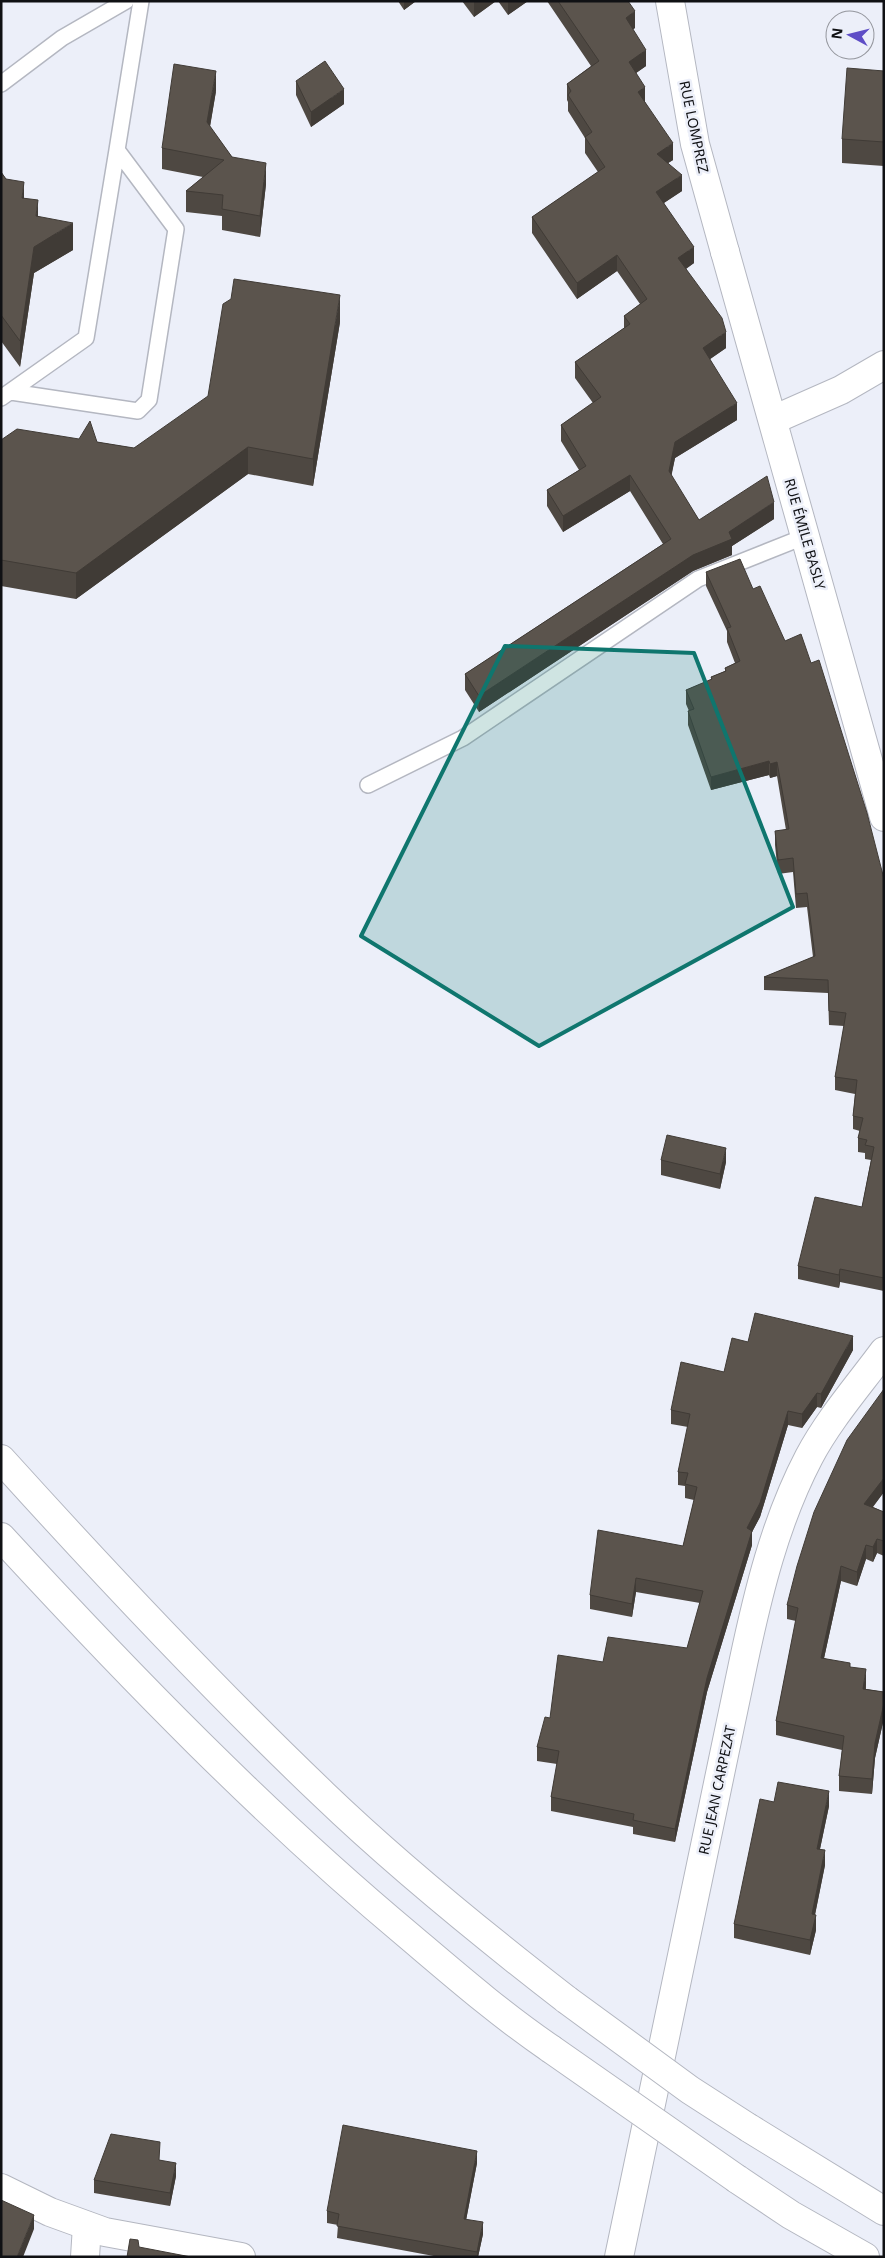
<svg xmlns="http://www.w3.org/2000/svg" width="885" height="2258" font-family="'Noto Sans',sans-serif">
  <style>
    .lines { fill: none; stroke-linecap: round; stroke-linejoin: round }
    .service-casing { stroke: #b4b7c1; stroke-width: 18 }
    .minor-casing { stroke: #b4b7c1; stroke-width: 30 }
    .tertiary-casing { stroke: #b4b7c1; stroke-width: 30 }
    .motorway-casing { stroke: #b4b7c1; stroke-width: 30 }
    .service { stroke: #fff; stroke-width: 15 }
    .minor { stroke: #fff; stroke-width: 28 }
    .tertiary { stroke: #fff; stroke-width: 28 }
    .motorway { stroke: #fff; stroke-width: 28 }
    .motorway-bridge-casing { stroke: #b4b7c1; stroke-width: 30; stroke-linecap: butt }
    .motorway-bridge { stroke: #fff; stroke-width: 28 }
    .wall { fill: #4e4842 }
    .shaded-wall { fill: #403b36 }
    .building { fill: #5b544d; stroke: #403b36 }
    .marked { fill: #0f766e; fill-opacity: 0.2; stroke: #0f766e; stroke-width: 4; stroke-linejoin: round }
    .labels { text-anchor: middle; stroke-width: 5; stroke-linejoin: round; paint-order: stroke }
    .street-label { font-size: 14px; fill: #101114; stroke: #eceff9 }
  </style>
  <rect width="100%" height="100%" fill="#eceff9"/>
  <g class="lines">
    <defs>
      <path id="service" d="M1,84l61,-46 64,-37
        M11,392l127,19 11,-11 27,-171 -59,-79 24,-149
        M1,398l85,-60 31,-188
        M368,785l95,-47 235,-159 108,-43"/>
      <path id="minor" d="M670,1l25,143 30,108
        M773,420l68,-30 43,-25
        M85,2257l2,-31"/>
      <path id="tertiary" d="M725,252l159,565
        M1,2188l49,24 55,20 136,25
        M619,2257l124,-593c15,-71 32,-142 66,-207 20,-38 50,-72 75,-106"/>
      <path id="motorway" d="M1,1459c104,115 210,228 322,335 77,74 160,141 244,206
        M1,1537c129,140 262,277 408,399 46,39 92,79 142,113
        M749,2128l135,83
        M737,2179l54,36 74,42"/>
    </defs>
    <!-- service casing -->
    <use href="#service" class="service-casing"/>
    <!-- minor casing -->
    <use href="#minor" class="minor-casing"/>
    <!-- tertiary casing -->
    <use href="#tertiary" class="tertiary-casing"/>
    <!-- motorway casing -->
    <use href="#motorway" class="motorway-casing"/>
    <!-- service -->
    <use href="#service" class="service"/>
    <!-- minor -->
    <use href="#minor" class="minor"/>
    <!-- tertiary -->
    <use href="#tertiary" class="tertiary"/>
    <!-- motorway -->
    <use href="#motorway" class="motorway"/>
    <defs>
      <path id="motorway-bridge" d="M567,2000l123,90 59,38
        M551,2049l186,130"/>
    </defs>
    <!-- motorway-bridge casing -->
    <use href="#motorway-bridge" class="motorway-bridge-casing"/>
    <!-- motorway-bridge -->
    <use href="#motorway-bridge" class="motorway-bridge"/>
  </g>
  <!-- wall -->
  <path class="wall" d="M398,1h18l-12,9z
    M462,1h34l-22,16z
    M498,1h30l-20,14z
    M547,1h81l7,27 -2,1 13,37 -10,7 9,29 28,58 -5,3 14,28 -18,12 30,60 -8,6 40,79 -16,11 27,61 -62,38 -4,18 28,44 75,-1 -42,27v9l-39,16 -214,141 -14,-22v-16l198,-130 -33,-53 -67,41 -16,-26v-16l32,-20 -18,-29v-16l32,-22 -18,-25v-16l49,-34v-12l16,-12 -23,-33 -40,28 -45,-66v-16l66,-45 -13,-19v-15l-17,-27v-9l-1,-2v-16l24,-18z
    M884,71v95l-42,-3v-24z
    M296,81l48,23 -33,23 -15,-32z
    M216,91l-6,36 22,30 34,27 -6,53 -38,-7v-14l-36,-4v-21l17,-14 -41,-8v-21z
    M1,172l5,7 18,19 14,18 35,34 -39,23 -14,94 -19,-26z
    M340,322l-27,164 -65,-12 -172,125 -75,-13v-146l96,2 37,6z
    M706,572l178,307v412l-44,-9 -1,6 -41,-9v-13l64,-59 9,-47 -6,-1v-6l-7,-1v-14l2,-7 -7,-2v-13l2,-22 -20,-4v-13l9,-51 -15,-1 -1,-32 -64,-3v-13l49,-20 -6,-50 -11,1 -3,-36 -15,2 -3,-29v-14l11,-1 -9,-54 -7,2 -1,-3 -58,15 -23,-65v-14h1l-3,-7v-14l25,-10v-3l14,-6v-3l10,-5 -8,-21v-11l-21,-45z
    M661,1160l65,2 -6,27 -59,-14z
    M748,1342l105,8 -32,58 -4,-1 -15,21 -14,-3 -28,92 -8,15v13l-45,147 -32,150 -42,-8v-7l-82,-16v-14l6,-33 -20,-3v-14l13,-29 53,-56 84,-14 13,-45 -64,-11 -4,25 -42,-8v-14l93,-49 11,-46 -9,-2v-12l-7,-1v-13l10,-45 -17,-3v-14l53,-38z
    M884,1389v103l-11,15 11,5v44l-7,-3 -4,9 -7,-3 -9,27 -16,-5 -17,77 26,9 16,16v6l18,3v26l-9,40 -3,36 -33,-3v-15l3,-26 -66,-15v-14l20,-100 -9,-2v-14z
    M774,1802l55,4 -9,43 5,16 -10,50 1,15 -6,25 -76,-17v-14z
    M160,2160l16,16 -6,30 -76,-13v-13z
    M477,2163l-11,57 17,14 -5,23h-39l-102,-19 1,-13 -11,-2v-12z"/>
  <!-- shaded-wall -->
  <path class="shaded-wall" d="M404,1h12l-12,9z
    M474,1h22l-22,16z
    M508,1h20l-20,14z
    M635,11v17l-9,6v-16z
    M646,50v16l-17,12v-16z
    M216,71v20l-9,52v-21z
    M645,87v17l-7,-12z
    M344,89v15l-33,23v-15z
    M673,143v17l-16,10v-16z
    M266,163v21l-6,53v-21z
    M682,175v16l-26,17v-16z
    M24,182v27l-2,-11z
    M38,200v27l-2,-11z
    M73,223v27l-39,23 -14,94v-26l14,-94z
    M694,247v16l-16,11v-16z
    M617,255v16l-40,28v-16z
    M340,295v27l-27,164v-27z
    M726,332v16l-23,16v-16z
    M737,403v17l-62,38 -6,30v-17l6,-29z
    M248,447v27l-172,125v-26z
    M630,475v16l-67,41v-16z
    M774,502v17l-42,27v9l-39,16 -214,141v-16l214,-141z
    M769,761v14l-58,15v-13z
    M777,762v14l-7,2v-14z
    M726,1148v14l-6,27v-15z
    M840,1269v13l-1,6v-13z
    M853,1336v14l-32,58v-14z
    M817,1393v14l-15,21v-14z
    M788,1411v14l-28,92 -8,15v13l-45,147 -32,150v-13l32,-151 40,-150z
    M884,1478v14l-20,26v-14z
    M877,1539v14l-4,9v-15z
    M866,1545v14l-9,27v-14z
    M841,1566v15l-20,91v-14z
    M636,1578v14l-4,25v-13z
    M866,1669v14l-3,20v-14z
    M884,1703v15l-9,40 -3,36v-15l3,-36z
    M829,1791v15l-12,57v-14z
    M825,1850v15l-13,64v-15z
    M816,1915v15l-6,25v-15z
    M477,2151v12l-13,68v-12z
    M176,2163v13l-6,30v-13z
    M34,2215v14l-11,28h-6z
    M483,2222v12l-5,23h-1v-5z"/>
  <!-- building -->
  <path class="building" d="M558,1h70l7,10 -9,7 20,32 -17,12 16,25 -7,5 35,51 -16,11 25,21 -26,17 38,55 -16,11 44,60 4,14 -23,16 34,55 -62,39 -6,29 30,49 68,-44 7,26 -45,30 3,7 -39,16 -214,141 -14,-22 206,-135 -41,-64 -67,41 -16,-26 39,-24 -25,-41 40,-28 -26,-35 55,-38 -6,-8 23,-17 -30,-44 -40,28 -45,-66 73,-50 -20,-30 7,-5 -24,-37 3,-4 -4,-7 32,-23z
    M325,61l19,28 -33,23 -15,-31z
    M174,64l42,7 -9,51 25,35 34,6 -6,53 -38,-7 1,-14 -37,-4 38,-31 -62,-12z
    M847,68l37,3v71l-42,-3z
    M1,172l5,7 18,3 -2,16 16,2 -2,16 37,7 -39,24 -14,94 -19,-26z
    M234,279l106,16 -27,164 -65,-12 -172,126 -75,-13v-120l16,-11 62,10 11,-18 7,21 37,6 74,-52 15,-92 8,-5z
    M740,559l13,30 7,-3 25,55 16,-7 10,29 8,-3 48,153 17,66v399l-44,-9 -1,6 -41,-9 17,-69 47,10 12,-60 -9,-2 2,-5 -9,-2 5,-20 -10,-2 4,-36 -22,-3 11,-64 -17,-2 -1,-31 -64,-3 51,-21 -8,-63 -11,1 -3,-36 -15,2 -3,-29 14,-2 -12,-67 -7,2 -1,-3 -58,16 -23,-66 6,-2 -8,-19 26,-11 -1,-2 15,-6 -1,-3 15,-7 -13,-33 4,-1 -25,-55z
    M667,1135l59,13 -6,26 -59,-14z
    M755,1313l98,23 -32,58 -4,-1 -15,21 -14,-3 -28,92 -13,25 5,3 -45,147 -32,151 -42,-9 1,-6 -83,-17 8,-46 -22,-4 8,-30 5,1 8,-63 45,7 5,-25 79,11 16,-57 -67,-13 -4,26 -42,-9 8,-65 85,16 14,-59 -12,-3 3,-11 -10,-1 12,-58 -19,-4 10,-48 43,10 8,-34 16,4z
    M884,1389v89l-20,26 20,8v29l-7,-2 -4,8 -7,-2 -9,27 -16,-6 -20,92 29,5v4l16,2 -3,20 21,3v11l-9,40 -3,36 -33,-3 5,-40 -68,-15 22,-113 -11,-3 10,-39 17,-54 33,-72z
    M778,1782l51,9 -12,58 8,1 -13,64 4,1 -6,25 -76,-16 26,-125 14,3z
    M343,2125l134,26 -13,68 19,3 -6,30 -140,-26 2,-12 -12,-3z
    M111,2134l49,8 -1,18 17,3 -6,30 -76,-13z
    M1,2200l33,15 -17,42h-16z
    M130,2239l8,1 1,7 52,10h-64z"/>
  <!-- marked area -->
  <path class="marked" d="M505,646l189,7 99,254 -254,139 -178,-110z"/>
  <g class="labels">
    <!-- street labels -->
    <g class="street-label">
      <text transform="translate(694 127) rotate(78)" y="5">RUE LOMPREZ</text>
      <text transform="translate(805 534) rotate(74)" y="5">RUE ÉMILE BASLY</text>
      <text transform="translate(717 1790) rotate(-78)" y="5">RUE JEAN CARPEZAT</text>
    </g>
  </g>
  <!-- border -->
  <rect width="885" height="2258" fill="none" stroke="#101114" stroke-width="5"/>
  <!-- north arrow -->
  <g transform="translate(850 35) rotate(277)"><circle r="24" fill="#eceff9" stroke="#94969d"/>
  <path d="M0-4L9 19L0 12L-9 19Z" fill="#5e4dc6"/>
  <text y="-8" font-size="14" font-weight="bold" text-anchor="middle" fill="#101114">N</text>
  </g>
</svg>
